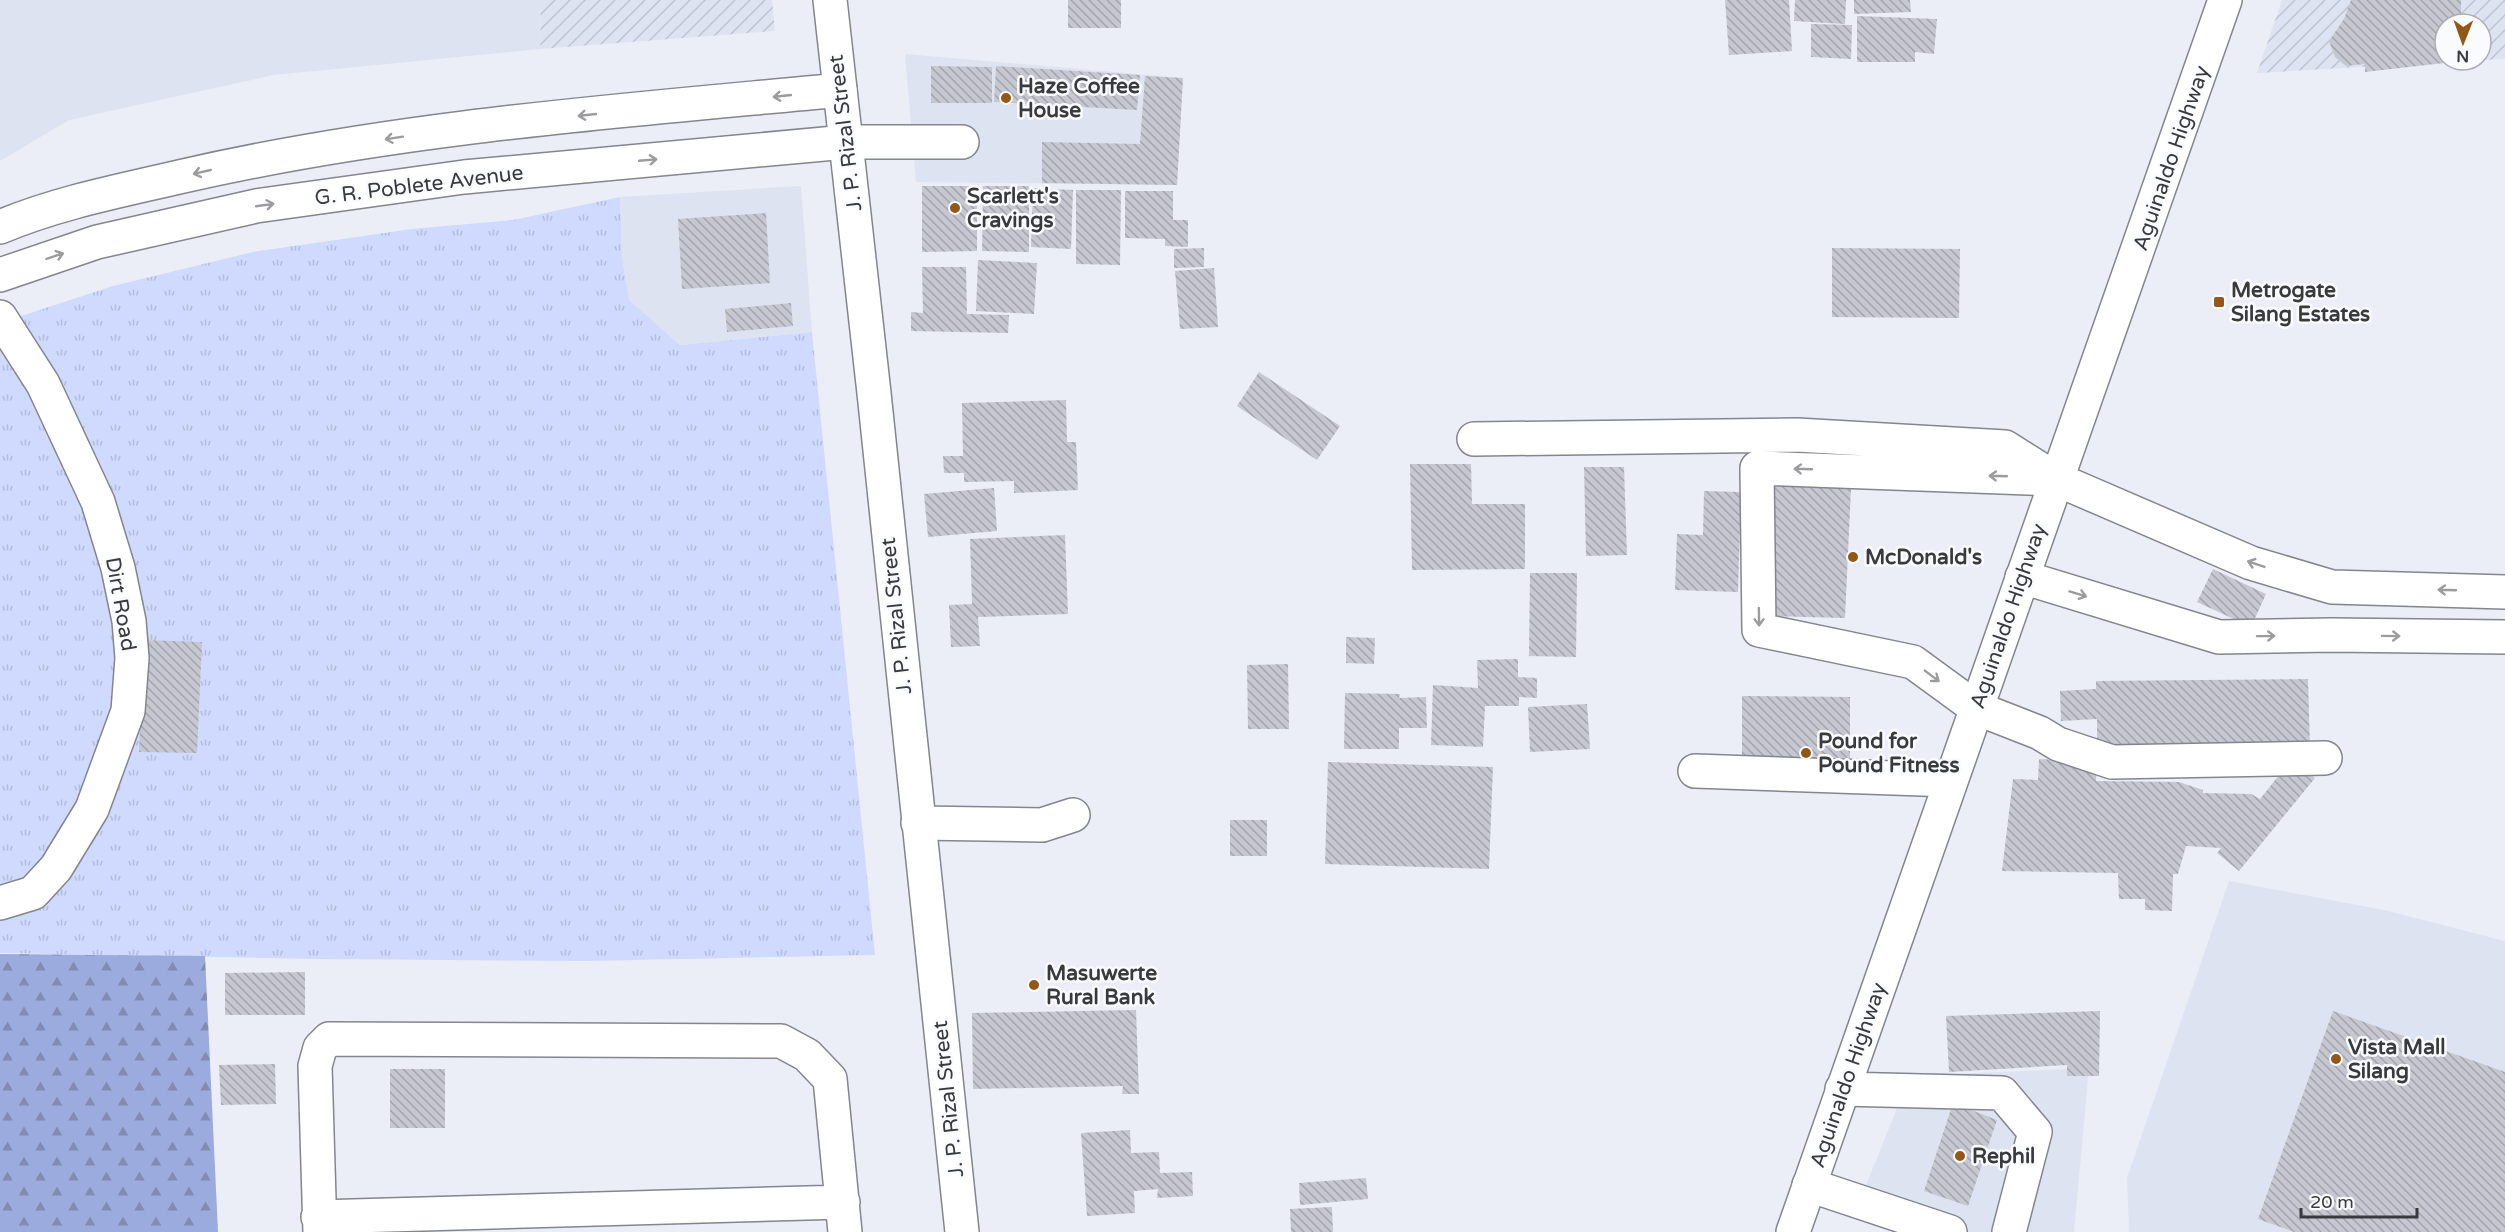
<svg xmlns="http://www.w3.org/2000/svg" width="2505" height="1232" font-family="'Varela Round',sans-serif">
  <style>
    .built { fill: #dee3f2 }
    .industrial { fill: url(#industrial-furrows) }
    .grass { fill: url(#grass-tufts) }
    .forest { fill: url(#forest-firs) }
    .building { fill: url(#building-back-hatch) }
    .lines { fill: none; stroke-linecap: round; stroke-linejoin: round }
    .minor-casing { stroke: #83868d; stroke-width: 36 }
    .major-casing { stroke: #83868d; stroke-width: 36 }
    .minor { stroke: #fff; stroke-width: 33 }
    .major { stroke: #fff; stroke-width: 33 }
    .oneway { stroke: #9c9c9e }
    .poi-dot { fill: #935818; stroke: #fafbff; stroke-width: 2 }
    .labels { text-anchor: middle; stroke-width: 5; stroke-linejoin: round; paint-order: stroke }
    .poi-label { font-size: 21px; font-weight: bold; fill: #393a3d; stroke: #fafbff; text-anchor: start }
    .street-label { font-size: 21px; fill: #393a3d; stroke: #fafbff }
  </style>
  <defs>
    <pattern id="industrial-furrows" width="10" height="10" patternUnits="userSpaceOnUse" patternTransform="scale(1.5)"><rect width="10" height="10" fill="#dee3f2"/><path d="M-1 1l2-2M0 10L10 0M9 11l2-2" fill="none" stroke="#bfc4d0"/></pattern>
    <pattern id="grass-tufts" width="24" height="20" patternUnits="userSpaceOnUse" patternTransform="scale(1.5)"><rect width="24" height="20" fill="#cfdafe"/><path d="M3 7l-1-3M5 7V3M7 7l1-3M15 17l-1-3M17 17v-4M19 17l1-3" fill="none" stroke="#b2bcdb"/></pattern>
    <pattern id="forest-firs" width="22" height="20" patternUnits="userSpaceOnUse" patternTransform="scale(1.5)"><rect width="22" height="20" fill="#9cabdd"/><path d="M5 1l3.5 6h-7zM16 11l3.5 6h-7z" fill="#808cb4"/></pattern>
    <pattern id="building-back-hatch" width="6" height="6" patternUnits="userSpaceOnUse" patternTransform="scale(1.5)"><rect width="6" height="6" fill="#c6c8d1"/><path d="M-1 5l2 2M0 0l6 6M5-1l2 2" fill="none" stroke="#a2a3ab"/></pattern>
  </defs>
  <rect width="100%" height="100%" fill="#ebeef6"/>
  <!-- built -->
  <path class="built" d="M0,0h541l-1,49 -266,26 -205,45 -69,41z
    M905,54l278,24 -6,107 -261,-3z
    M801,186l11,146 -132,13 -51,-45 -7,-43 -2,-60z
    M2229,881l155,29 121,31v291h-376l-2,-54z
    M2089,1068l-15,164h-174l-46,-17 56,-139z"/>
  <!-- industrial -->
  <path class="industrial" d="M541,0h231l3,31 -235,18z
    M2282,0h223v59l-24,1v-36h-36v36h35l-223,13z"/>
  <!-- grass -->
  <path class="grass" d="M620,197l2,60 7,43 51,45 132,-13 63,623 -288,6 -270,-2 -317,-6v-630l113,-37 140,-34 159,-23 101,-9z"/>
  <!-- forest -->
  <path class="forest" d="M0,954l205,2 13,276h-218z"/>
  <!-- building -->
  <path class="building" d="M1068,0h53v28h-53z
    M1725,0h64l3,51 -63,4z
    M1795,0h51l-1,24 -51,-3z
    M1854,0h56l1,12 -57,2z
    M2351,0h110v22l-20,3 3,38 -79,9v-8l-19,2 -11,-9 -6,-16 15,-22z
    M1857,16l80,3 -3,35 -19,-2v10h-58z
    M1811,24l41,1 -1,34 -40,-2z
    M931,66l61,1v36h-61z
    M996,66l144,9 -3,35 -143,-8z
    M1145,76l38,2 -6,107 -135,-2v-41l98,2z
    M922,186h55v65l-55,1z
    M983,186h46v66l-47,-1z
    M1033,188l40,2 -2,59 -40,-2z
    M1076,190h45l-1,75 -44,-1z
    M1125,191h48v29h15v27l-23,-1v-7l-40,-1z
    M766,213l4,70 -88,6 -4,-70z
    M1204,248v19l-30,1v-19z
    M1832,248l128,1 -1,69 -127,-1z
    M978,260l59,3 -3,51 -58,-3z
    M922,267h44l1,47 42,1 -1,18 -97,-2v-19l12,1z
    M1214,268l4,59 -38,2 -5,-58z
    M791,303l2,23 -66,6 -2,-23z
    M1259,372l81,54 -23,34 -80,-54z
    M1066,400l1,42h9l2,48 -64,3v-12l-50,1v-9h-20l-1,-17h20l-1,-53z
    M1410,464h61l1,40h53v65l-113,1z
    M1584,467h40l3,88 -41,1z
    M1774,485l77,3 -6,130 -75,-2z
    M994,488l3,43 -69,6 -4,-43z
    M1704,491l37,1 -3,100 -63,-2 2,-56 26,1z
    M1065,535l3,79 -90,3 2,29 -29,1 -2,-42 23,-1 -2,-65z
    M2213,569l53,25 -15,33 -54,-25z
    M1530,573h47l-1,84 -47,-1z
    M1346,637l29,1 -1,26 -28,-1z
    M143,640l59,2 -5,111 -58,-1z
    M1518,659v18l19,1v20l-18,-1v9h-34l-2,41 -52,-2 2,-60 45,3 -1,-28z
    M1288,664l1,65h-41l-1,-64z
    M2308,679l2,70 -213,2v-32l-36,2 -1,-30 36,-2v-8z
    M1345,693l55,1 -1,4 27,-1 1,31h-28v21h-55z
    M1742,696l108,1v62l-108,-2z
    M1587,704l3,45 -60,3 -2,-45z
    M2039,759l58,3 -1,19 83,1 24,8v3l48,1 9,5 32,-40 23,19 -76,93 -22,-18 4,-5 -35,-2 -8,28h-5l-1,37 -27,-1v-11h-26l-1,-26 -116,-2 11,-92 25,1z
    M1328,762l165,5 -4,102 -164,-5z
    M1230,820h37v36h-37z
    M305,972v43h-80v-42z
    M1136,1010l3,84h-17l1,-8 -150,3 -1,-76z
    M2100,1011l-1,65h-32v-11l-118,7 -3,-56z
    M2333,1011l172,61v160h-211l-36,-13z
    M275,1064l1,40 -55,1 -2,-40z
    M390,1069h55v59h-55z
    M1953,1103l44,17 -29,86 -44,-15z
    M1130,1130l1,23 28,-1 1,21 32,-1 1,24 -36,2 1,-9 -24,2 1,22 -48,3 -6,-83z
    M1366,1178l2,21 -68,6 -1,-22z
    M1332,1207l1,25h-42l-1,-23z"/>
  <g class="lines">
    <defs>
      <path id="minor" d="M0,227c57,-24 119,-36 179,-50 217,-50 440,-66 661,-87
        M0,275l97,-33 159,-36 208,-29 382,-35h116
        M0,317l43,67 55,118 20,66 11,53 3,37 -4,53 -36,98 -36,59 -23,25 -33,10
        M1474,439l323,-4 208,12 51,32 195,84 81,24 173,5
        M2054,479l-297,-11 2,162 154,32 63,46 64,25 18,11 54,18 213,-4
        M2022,577l197,60 113,-2 173,2
        M1695,771l256,9
        M918,823l124,2 31,-10
        M1842,1089l160,4 33,39 -26,100
        M1809,1185l141,47
        M318,1217l525,-15
        M320,1232l-5,-166 5,-18 9,-9 452,2 26,14 23,24 15,153"/>
      <path id="major" d="M830,0l44,393 88,839
        M1793,1232l432,-1232"/>
    </defs>
    <!-- minor casing -->
    <use href="#minor" class="minor-casing"/>
    <!-- major casing -->
    <use href="#major" class="major-casing"/>
    <!-- minor -->
    <use href="#minor" class="minor"/>
    <!-- major -->
    <use href="#major" class="major"/>
  </g>
  <!-- one-way arrows -->
  <defs><path id="oneway-shaft" d="M-6 0H5M1.5-3L5.5 0L1.5 3" fill="none" stroke-width="1.6" stroke-linecap="round" stroke-linejoin="round" transform="scale(1.5)"/></defs>
  <g class="oneway">
    <use href="#oneway-shaft" transform="translate(782 96) rotate(174)"/>
    <use href="#oneway-shaft" transform="translate(587 115) rotate(174)"/>
    <use href="#oneway-shaft" transform="translate(394 138) rotate(171)"/>
    <use href="#oneway-shaft" transform="translate(648 160) rotate(-5)"/>
    <use href="#oneway-shaft" transform="translate(202 172) rotate(167)"/>
    <use href="#oneway-shaft" transform="translate(265 205) rotate(-8)"/>
    <use href="#oneway-shaft" transform="translate(55 256) rotate(-18)"/>
    <use href="#oneway-shaft" transform="translate(1803 469) rotate(-178)"/>
    <use href="#oneway-shaft" transform="translate(1998 476) rotate(-178)"/>
    <use href="#oneway-shaft" transform="translate(2256 564) rotate(-161)"/>
    <use href="#oneway-shaft" transform="translate(2447 590) rotate(-178)"/>
    <use href="#oneway-shaft" transform="translate(2078 594) rotate(17)"/>
    <use href="#oneway-shaft" transform="translate(1759 617) rotate(89)"/>
    <use href="#oneway-shaft" transform="translate(2266 636) rotate(-1)"/>
    <use href="#oneway-shaft" transform="translate(2391 636) rotate(1)"/>
    <use href="#oneway-shaft" transform="translate(1932 676) rotate(37)"/>
  </g>
  <!-- markers -->
  <g class="poi-dot">
    <circle cx="1006" cy="98" r="6"/>
    <circle cx="955" cy="208" r="6"/>
    <rect x="2213" y="296" width="12" height="12" rx="3"/>
    <circle cx="1853" cy="557" r="6"/>
    <circle cx="1806" cy="753" r="6"/>
    <circle cx="1034" cy="985" r="6"/>
    <circle cx="2336" cy="1059" r="6"/>
    <circle cx="1960" cy="1156" r="6"/>
  </g>
  <g class="labels">
    <!-- poi labels -->
    <g class="poi-label">
      <text x="1018" y="93">Haze Coffee<tspan x="1018" dy="24">House</tspan></text>
      <text x="967" y="203">Scarlett's<tspan x="967" dy="24">Cravings</tspan></text>
      <text x="2231" y="297">Metrogate<tspan x="2231" dy="24">Silang Estates</tspan></text>
      <text x="1865" y="564">McDonald's</text>
      <text x="1818" y="748">Pound for<tspan x="1818" dy="24">Pound Fitness</tspan></text>
      <text x="1046" y="980">Masuwerte<tspan x="1046" dy="24">Rural Bank</tspan></text>
      <text x="2348" y="1054">Vista Mall<tspan x="2348" dy="24">Silang</tspan></text>
      <text x="1972" y="1163">Rephil</text>
    </g>
    <!-- street labels -->
    <g class="street-label">
      <text transform="translate(845 133) rotate(-97)" y="7">J. P. Rizal Street</text>
      <text transform="translate(2171 158) rotate(-71)" y="7">Aguinaldo Highway</text>
      <text transform="translate(419 185) rotate(-7)" y="7">G. R. Poblete Avenue</text>
      <text transform="translate(121 604) rotate(80)" y="7">Dirt Road</text>
      <text transform="translate(896 616) rotate(-96)" y="7">J. P. Rizal Street</text>
      <text transform="translate(2008 616) rotate(-71)" y="7">Aguinaldo Highway</text>
      <text transform="translate(1848 1075) rotate(-71)" y="7">Aguinaldo Highway</text>
      <text transform="translate(948 1099) rotate(-96)" y="7">J. P. Rizal Street</text>
    </g>
  </g>
  <!-- north arrow -->
  <g transform="translate(2463 42) rotate(181)"><circle r="28" fill="#fafbff" stroke="#adaeb1" stroke-width="1.5"/>
  <path d="M0-4.5L10 22L0 15L-10 22Z" fill="#935818"/>
  <text y="-9" font-size="16" font-weight="bold" text-anchor="middle" fill="#393a3d">N</text>
  </g>
  <!-- scale -->
  <path d="M2301 1208v9h116v-9" fill="none" stroke="#393a3d" stroke-width="3"/>
  <text x="2310" y="1208" font-size="18" fill="#393a3d" stroke="#fafbff" stroke-width="4.5" paint-order="stroke">20 m</text>
</svg>
